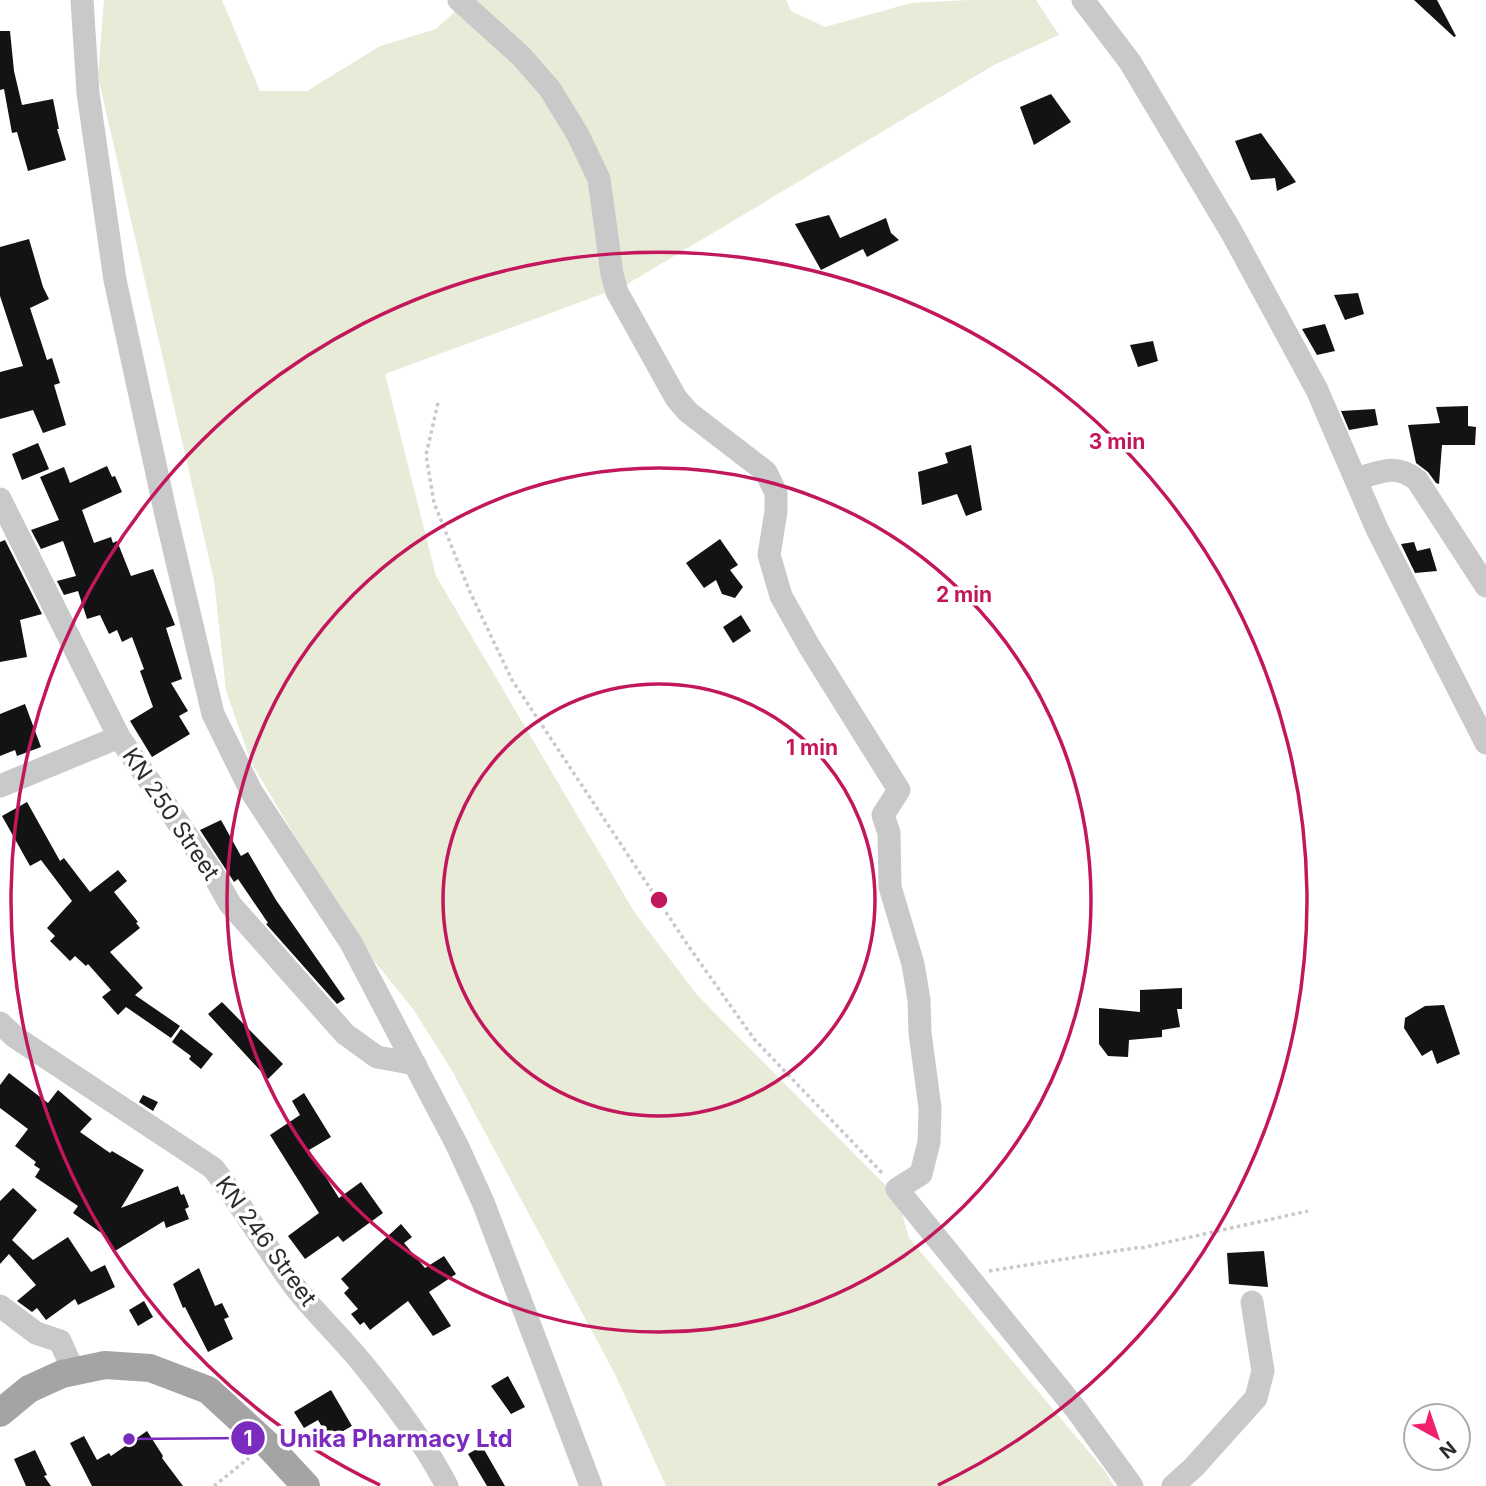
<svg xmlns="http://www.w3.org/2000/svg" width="1486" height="1486" font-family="Inter,sans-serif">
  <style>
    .green { fill: #e8ebd8 }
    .building { fill: #131313 }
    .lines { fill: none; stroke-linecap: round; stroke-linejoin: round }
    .path { stroke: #c9c9c9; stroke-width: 3.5; stroke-dasharray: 3.5 3.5; stroke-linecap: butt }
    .minor { stroke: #c9c9c9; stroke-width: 23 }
    .major { stroke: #a4a4a4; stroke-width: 28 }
    .ring { fill: none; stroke: #c2185b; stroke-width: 3.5 }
    .labels { text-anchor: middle; stroke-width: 7; stroke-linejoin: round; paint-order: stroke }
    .street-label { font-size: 23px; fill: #2c2c2c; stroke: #fff }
    .centre { fill: #c2185b; stroke: #fff; stroke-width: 3.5 }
    .ring-label { font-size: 21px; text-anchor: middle; font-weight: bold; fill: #c2185b; stroke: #fff; stroke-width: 7; stroke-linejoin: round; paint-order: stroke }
    .leader { fill: none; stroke: #7b2cbf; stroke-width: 2.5 }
    .callout-dot { fill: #7b2cbf; stroke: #fff; stroke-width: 2.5 }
    .mark-label { font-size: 21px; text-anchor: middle; font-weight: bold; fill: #fff }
    .callout-label { font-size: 24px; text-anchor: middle; font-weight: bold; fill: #7b2cbf; stroke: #fff; stroke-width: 7; stroke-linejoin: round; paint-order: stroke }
  </style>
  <rect width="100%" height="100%" fill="#fff"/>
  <!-- green -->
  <path class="green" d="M104,0h118l38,91h47l73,-45 56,-17 32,-29h318l5,11 34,16 86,-24 58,-3h67l23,35 -65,30 -370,221 -239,88 51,202 199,337 62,82 201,203 11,40 196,233 9,15h-448l-51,-112 -164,-305 -38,-60 -61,-75 -101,-172 -25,-71 -12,-111 -116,-503z"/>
  <!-- building -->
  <path class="building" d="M1414,0h23l19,36 -2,1z
    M0,31h10l4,40 8,34 31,-6 6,30h-2l9,31 -38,11 -11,-39 -5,1 -8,-44 -4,1z
    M1051,94l20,28 -37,23 -14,-38z
    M1261,133l35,49 -19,9 -2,-13 -24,2 -16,-39z
    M829,215l11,23 46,-20 5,15 8,7 -32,17 -4,-8 -42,21 -26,-46z
    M29,239l14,48 6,12 -19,9 17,52 5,-2 8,25 -6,2 12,40 -23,8 -10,-23 -33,9v-47l23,-6 -23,-70v-49z
    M1358,293l6,21 -19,6 -11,-25z
    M1325,324l10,27 -18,4 -15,-26z
    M1153,341l5,20 -20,6 -8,-22z
    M1468,406v20l8,1 -1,18h-33l-3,39 -3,-1 -8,-11 -12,-9 -8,-38 32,-2 -4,-16z
    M1375,409l3,16 -29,5 -8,-19z
    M38,443l11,26 -27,11 -10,-26z
    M971,445l11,65 -16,6 -9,-22 -35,11 -4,-33 30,-9 -3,-10z
    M107,466l5,11 3,-1 7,16 -40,18 12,33 17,-6 2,6 4,-2 14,35 22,-7 22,56 -9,3 16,51 -11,4 17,28 -9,5 11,18 -38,23 -22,-36 23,-14 -13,-36 4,-2 -12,-32 -10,5 -5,-12 -8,4 -9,-19 -13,4 -9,-28 -14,4 -7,-14 19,-5 -13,-35 -22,8 -10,-19 28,-10 -19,-43 24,-10 6,16z
    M720,539l18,26 -8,5 13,17 -8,11 -13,-4 -6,-14 -12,8 -18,-25z
    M5,540l37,74 -22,6 7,37 -27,5v-120z
    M1414,542l3,9 13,-3 7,23 -22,2 -14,-29z
    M741,615l10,16 -18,12 -10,-16z
    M25,704l16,43 -24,9 -2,-6 -15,6v-42z
    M27,802l33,59 4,-3 26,34 28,-22 9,11 -13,11 24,30 -2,1 4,5 -30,24 33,36 -8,7 45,31 -9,12 -45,-31 -8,8 -16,-18 9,-7 -23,-26 -2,2 -11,-10 -5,5 -20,-20 5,-5 -8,-8 25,-27 -31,-41 -11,6 -28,-50z
    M221,820l20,36 7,-4 28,48 69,99 -8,5 -71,-80 2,-1 -30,-44 -4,3 -34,-52z
    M1182,988v21h-5l3,18 -18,3v7l-33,3 -1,17 -20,-1 -9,-12v-36l41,4v-22z
    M222,1002l61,62 -15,15 -60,-65z
    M1444,1005l16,49 -23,10 -5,-14 -10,6 -18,-28 1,-10 20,-12z
    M181,1029l32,25 -12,15 -12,-10 2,-3 -19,-14z
    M9,1073l39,30 10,-13 34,29 -12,13 30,21 2,-2 32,19 -23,38 57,-22 3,9 3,-1 5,13 -4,2 4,10 -23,9 -2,-7 -49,30 -8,-14 -34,-24 5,-7 -43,-29 5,-8 -6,-4 2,-3 -21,-16 13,-17 -28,-21v-23z
    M304,1093l27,44 -22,13 30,48 22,-16 22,31 -40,29 -5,-6 -33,23 -17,-23 31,-23 -49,-78 30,-20 -8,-14z
    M143,1095l15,7 -5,9 -14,-9z
    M13,1188l24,22 -25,30 21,20 35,-23 23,35 14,-7 10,22 -37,18 -3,-6 -29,21 -9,-12 -5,4 -15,-11 19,-16 -27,-31 -9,10v-63z
    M401,1224l11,13 -8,6 21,25 19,-12 12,18 -27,18 22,34 -18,10 -25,-35 -38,29 -6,-8 -4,3 -9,-11 7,-5 -14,-16 5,-5 -8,-9z
    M1264,1251l4,36 -39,-3 -2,-31z
    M199,1268l16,38 7,-3 7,14 -5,2 9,20 -25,13 -23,-45 -2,1 -10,-24z
    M144,1301l9,16 -15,9 -9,-16z
    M508,1376l17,31 -14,7 -20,-28z
    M331,1390l21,36 -23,13 -11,-19 -14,8 -10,-16z
    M147,1431l16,25 -1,2 21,28h-91l-22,-43 14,-7 13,24 12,-7 2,3z
    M482,1446l23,40h-18l-19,-32z
    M35,1450l12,25 -3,1 7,10h-25l-12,-27z"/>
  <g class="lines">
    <!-- path -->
    <path class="path" d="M438,403l-12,52 8,48 36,89 42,88 175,264 67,95 130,136
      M989,1271l146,-23h6l167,-37
      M214,1486l35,-28"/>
    <!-- minor -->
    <path class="minor" d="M82,0l6,93 27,187 51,235 47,199 38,77 100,152 106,202 26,57 108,284
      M459,0l62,56 29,33 28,46 21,44 13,95 5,18 59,106 12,14 78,60 10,21v18l-7,44 12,41 28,50 90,144 -16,25 6,18 1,54 23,77 6,36 1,33 10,75 -1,34 -8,32 -24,15 178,219 57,78
      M1083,0l47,62 102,171 85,157 60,139 109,214
      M1356,479c25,-7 39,-16 61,1l69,106
      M0,499l119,238 93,135 18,32 115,130 32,23 38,7
      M0,786l119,-49
      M0,1023l15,14 198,131c30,38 53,80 82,119 21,27 46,50 67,76 32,39 62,79 85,123
      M0,1306l36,27 24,8 14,31
      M1173,1486l21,-19 62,-69 7,-27 -11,-69"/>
    <!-- major -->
    <path class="major" d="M0,1413l29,-24 33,-15 43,-9 45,3 58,22 60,55 38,41"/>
  </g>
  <!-- distance rings -->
  <g class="ring">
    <circle cx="659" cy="900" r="216"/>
    <circle cx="659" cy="900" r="432"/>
    <path d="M380 1485A648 648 0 1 1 938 1485"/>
  </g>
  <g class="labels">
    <!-- street labels -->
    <g class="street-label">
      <text transform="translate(171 814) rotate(56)" y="8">KN 250 Street</text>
      <text transform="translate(266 1241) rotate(54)" y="8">KN 246 Street</text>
    </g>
  </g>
  <circle cx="659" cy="900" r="10" class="centre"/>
  <g class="ring-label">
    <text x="1117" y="449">3 min</text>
    <text x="964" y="602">2 min</text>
    <text x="812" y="755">1 min</text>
  </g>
  <!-- callouts -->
  <path class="leader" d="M129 1439L248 1438"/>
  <g class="callout-dot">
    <circle cx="129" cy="1439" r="7"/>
    <circle cx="248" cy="1438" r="18"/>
  </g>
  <g class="mark-label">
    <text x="248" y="1446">1</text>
  </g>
  <g class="callout-label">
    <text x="396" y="1447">Unika Pharmacy Ltd</text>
  </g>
  <!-- north arrow -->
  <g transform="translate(1437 1437) rotate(140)"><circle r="33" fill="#ffffff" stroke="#ababab" stroke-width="2"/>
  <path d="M0-5L12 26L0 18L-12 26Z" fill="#f1206d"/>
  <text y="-10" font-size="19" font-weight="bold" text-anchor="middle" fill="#2c2c2c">N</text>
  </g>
</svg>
